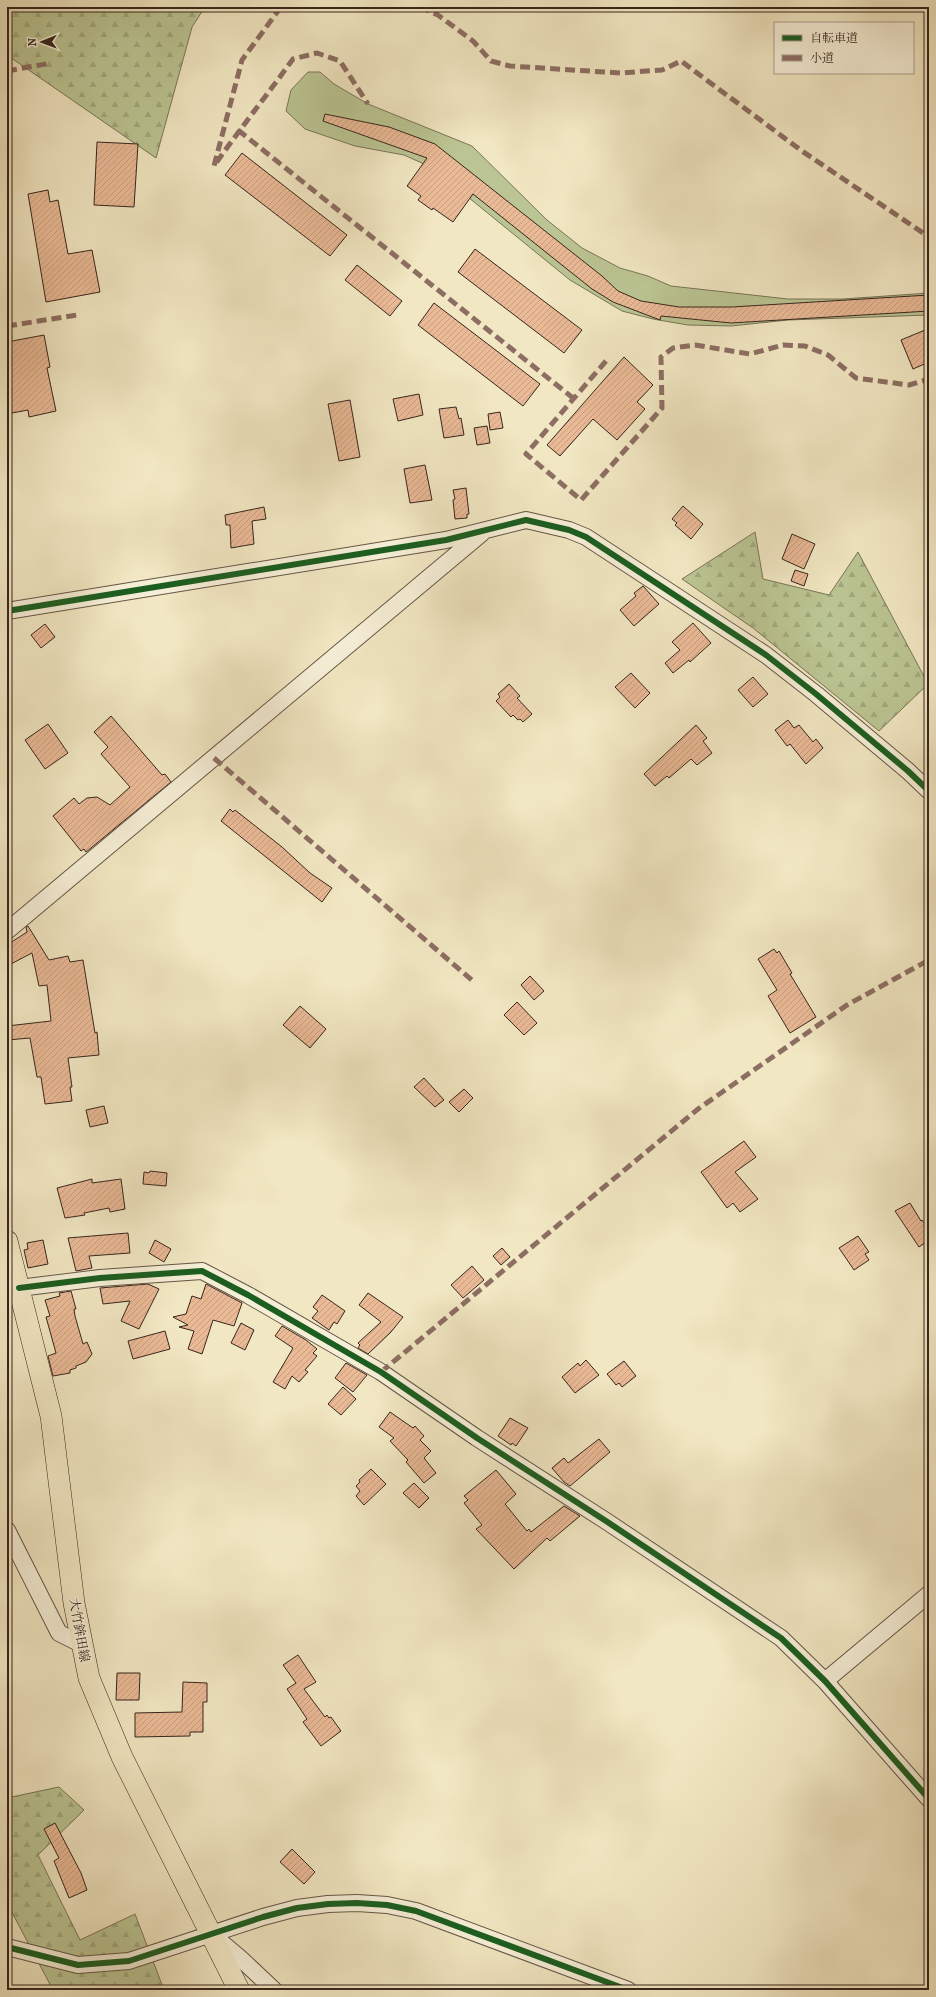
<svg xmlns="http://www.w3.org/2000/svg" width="936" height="1997" font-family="'IM FELL French Canon','Noto Serif JP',serif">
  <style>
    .forest { fill: url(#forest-firs); stroke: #797558 }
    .pitch { fill: #bbc593; stroke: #797558 }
    .building { fill: url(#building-hatch); stroke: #37251d }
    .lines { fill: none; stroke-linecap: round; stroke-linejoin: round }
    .minor-casing { stroke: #665646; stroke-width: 18 }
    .major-casing { stroke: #37251d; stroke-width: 22 }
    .minor { stroke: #f6efd7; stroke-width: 16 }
    .major { stroke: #f1e7c2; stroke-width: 21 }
    .quiet { stroke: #8d6e63; stroke-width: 5; stroke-dasharray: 10 5; stroke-linecap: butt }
    .cycleway-casing { stroke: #f6efd7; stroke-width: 8 }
    .cycleway { stroke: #1b5e20; stroke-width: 6 }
    .labels { text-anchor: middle; stroke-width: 3.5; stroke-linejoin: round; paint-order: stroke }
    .street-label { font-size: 13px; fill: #37251d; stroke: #f6efd7 }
  </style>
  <defs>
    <pattern id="forest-firs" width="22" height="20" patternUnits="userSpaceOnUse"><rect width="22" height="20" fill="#bbc593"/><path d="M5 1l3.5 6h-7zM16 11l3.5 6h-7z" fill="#a1a97e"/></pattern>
    <pattern id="building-hatch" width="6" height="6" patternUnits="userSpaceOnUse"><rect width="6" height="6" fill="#eaba96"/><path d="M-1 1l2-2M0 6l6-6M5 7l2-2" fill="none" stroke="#c9a081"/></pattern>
  </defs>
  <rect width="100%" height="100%" fill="#f1e7c2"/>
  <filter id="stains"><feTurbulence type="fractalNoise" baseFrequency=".005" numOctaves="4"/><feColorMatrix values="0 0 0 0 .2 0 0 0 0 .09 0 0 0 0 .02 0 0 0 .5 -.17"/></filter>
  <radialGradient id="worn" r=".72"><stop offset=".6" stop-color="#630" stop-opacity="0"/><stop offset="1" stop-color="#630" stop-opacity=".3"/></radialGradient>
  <!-- forest -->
  <path class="forest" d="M7,7h198l-13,20 -36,131 -149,-103z
    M755,532l8,47 66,16 29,-43 70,132 -49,47 -126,-103 -71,-49z
    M59,1787l25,23 -46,45 42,85 55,-26 29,76h-111l-46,-87v-105z"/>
  <!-- pitch -->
  <path class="pitch" d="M308,72h12l14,12 34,20 104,42 75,74 35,28 38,20 28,8 23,10 117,13h55l86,-6v22l-141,5 -57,6 -43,-1 -35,-6 -31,-8 -52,-31 -123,-100 -23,-16 -20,-9 -49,-9 -50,-17 -19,-18 5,-21z"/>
  <!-- building -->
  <path class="building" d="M325,114l64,13 46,17 167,132 16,15 23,10 38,6h53l197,-12v16l-198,12 -70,-7 -1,4 -47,-18 -21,-13 -119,-95 -20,28 -20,-14 -1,2 -14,-10 3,-4 -14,-10 20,-28 -104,-37z
    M97,142l41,2 -4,63 -40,-2z
    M242,153l105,82 -17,21 -105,-81z
    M48,190l2,12 8,-2 10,54 24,-4 8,42 -54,10 -18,-108z
    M475,249l107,81 -18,23 -106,-81z
    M357,265l45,36 -12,15 -45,-36z
    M434,303l106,81 -17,22 -105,-81z
    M925,330l4,9v23l-16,7 -12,-29z
    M44,335l6,32 -3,1 9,43 -27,6 -1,-7 -16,3 -5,-22v-49z
    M624,357l29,28 -16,17 8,7 -28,31 -24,-21 -33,37 -13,-11z
    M419,394l4,21 -25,6 -5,-22z
    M350,400l10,57 -21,4 -11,-57z
    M456,407l3,12 2,-1 3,17 -20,3 -5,-29z
    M500,412l3,16 -13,2 -2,-16z
    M487,426l3,17 -13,2 -3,-17z
    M425,465l7,35 -22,3 -6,-34z
    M466,488l3,26h-2v4l-12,1 -2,-19 2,-1 -2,-9z
    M683,506l20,18 -12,15 -16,-14 2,-2 -5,-4z
    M264,507l2,12 -14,2 2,23 -23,4 -1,-23h-4l-1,-10z
    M792,534l23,10 -11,25 -22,-10z
    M795,570l13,4 -4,12 -13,-5z
    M643,586l16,18 -25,22 -14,-16 16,-14 -2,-3z
    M693,623l18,20 -21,19 -1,-2 -16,13 -8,-10 15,-13 -8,-8z
    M45,624l10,13 -14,11 -10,-13z
    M631,673l19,20 -15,15 -20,-21z
    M753,677l15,17 -15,13 -15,-17z
    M509,684l11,12 -3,2 15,16 -9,8 -3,-3 -2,1 -5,-5 -2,2 -15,-16 4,-4 -2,-3z
    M111,716l51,59 3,-1 6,8 -85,70 -2,-3 -3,2 -28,-35 21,-18 5,6 8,-6 10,-1 13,8 20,-18 -29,-33 7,-7 -14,-15z
    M788,720l6,8 5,-3 14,17 3,-3 7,9 -17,16 -16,-20 -3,2 -12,-16z
    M48,724l20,29 -23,16 -20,-29z
    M696,725l11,13 -4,3 9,12 -15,12 -6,-6 -22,19 -2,-2 -12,10 -11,-12z
    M230,809l3,3 2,-2 47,37 28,26 22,15 -10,14 -101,-81z
    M28,926l21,34 19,-4 2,6 13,-2 12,73 2,-1 2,23 -31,3 4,29h-2l2,14 -27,3 -4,-27h-4l-7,-39 -23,2v-14l44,-5 -4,-36 -8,1 -7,-33 -25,13v-21l20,-13 -1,-5z
    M774,949l3,4 2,-2 13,22 -2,1 26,43 -26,16 -22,-37 9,-6 -19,-31z
    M530,976l14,15 -10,9 -13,-15z
    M517,1002l20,21 -13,12 -20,-20z
    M300,1006l26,23 -16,19 -27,-23z
    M424,1078l20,22 -9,7 -21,-20z
    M464,1089l9,9 -14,14 -10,-10z
    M104,1106l4,17 -18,4 -4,-17z
    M744,1141l12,16 -21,15 23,27 -18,13 -7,-9 -6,5 -26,-36z
    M150,1171l17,2 -1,13 -23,-2 1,-12 5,1z
    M92,1179v4l29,-4 4,30 -15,3 -1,-4 -25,5 1,2 -20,3 -8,-30z
    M910,1203l11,18 1,-1 7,10v10l-10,7 -24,-36z
    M128,1233l2,20 -41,3 3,12 -16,3 -8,-33z
    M858,1236l11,16 -4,2 4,6 -15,10 -15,-22z
    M43,1240l5,24 -20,4 -4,-18 4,-1 -1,-6z
    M155,1240l16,9 -7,13 -15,-9z
    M502,1248l8,9 -9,8 -8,-9z
    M472,1266l12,14 -21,18 -12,-13z
    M148,1284l11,5 -20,40 -18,-8 9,-20 -27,3 -3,-16z
    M206,1284l36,19 -8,23 -21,-6 -11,34 -14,-5 6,-18 -15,-4 9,-2 -15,-8 13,-3 6,-18 9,3z
    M71,1291l5,18h-2l1,7 8,28 4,-2 5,12 -6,8 -10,4v2l-6,2v3l-17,3 -5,-20 8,-3 -10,-36 4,-1 -5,-16 15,-4 -1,-3z
    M368,1293l35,24 -12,15 -23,22 -10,-6 2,-3 -2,-2 23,-21 -22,-17z
    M322,1295l23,16 -8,13 -3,-2 -5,8 -17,-12 6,-7 -5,-4z
    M241,1323l13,7 -9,20 -14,-7z
    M282,1326l24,14 11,9 -4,4 4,3 -12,14 3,2 -9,10 -7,-6 -7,13 -12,-7 20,-34 -18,-12z
    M165,1331l5,18 -37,10 -5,-18z
    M586,1360l13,15 -24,18 -13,-16 16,-14 2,3z
    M624,1361l12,15 -14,11 -3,-4 -3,2 -9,-11z
    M346,1363l21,12 -14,17 -18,-14z
    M343,1387l13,12 -15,16 -13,-11z
    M390,1412l23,16 2,-2 9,10 -4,4 11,11 -7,7 12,15 -12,10 -18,-21 2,-2 -18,-19 4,-3 -15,-11z
    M510,1418l18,10 -12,18 -4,-3 -1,2 -13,-9z
    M599,1439l11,13 -40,34 -6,-4 -12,-14 12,-10 4,5z
    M371,1469l15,15 -22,21 -8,-9 4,-5 -4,-5 4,-4 -1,-2z
    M496,1470l20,24 -11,10 22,27 2,-2 2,3 33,-26 16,10 -30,25 -3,-3 -33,31 -38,-40 6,-4 -18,-22 4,-3 -4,-4z
    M414,1483l15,15 -10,10 -16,-15z
    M298,1655l18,27 -12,7 21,28 2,-2 2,3 2,-1 10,14 -20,15 -18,-24 4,-3 -20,-30 9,-6 -13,-18z
    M117,1673h23l-1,27h-23z
    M183,1682l24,1v19h-4v30h-13v4l-55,1v-24l47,-1z
    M55,1823l26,50 6,17 -18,8 -15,-37 5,-3 -15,-29z
    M292,1849l23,23 -11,12 -24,-22z"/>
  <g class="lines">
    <defs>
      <path id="minor" d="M7,611l439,-71 80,-20 43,10 17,7 180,118 50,39 92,77 21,20
        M7,931l475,-398
        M19,1288l81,-10 102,-7 46,24 133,77 96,66 129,83 175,117 44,43 104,118
        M7,1530l52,103 22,11
        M825,1681l104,-87
        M214,1936l26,22 34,32
        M7,1947l71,18 51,-4 134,-44 34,-9 31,-4 29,-1 30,2 29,6 212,79"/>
      <path id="major" d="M7,1241l44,175 23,187 15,75 33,79 117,233"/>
    </defs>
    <!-- minor casing -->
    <use href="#minor" class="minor-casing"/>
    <!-- major casing -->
    <use href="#major" class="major-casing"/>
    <!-- minor -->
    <use href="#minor" class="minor"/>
    <!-- major -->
    <use href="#major" class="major"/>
    <!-- quiet -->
    <path class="quiet" d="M281,7l-39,53 -28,106c25,-36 53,-71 79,-107l24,-6 23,8 28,43
      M420,7l18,8 35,26 18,20 19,5 110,7 42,-3 19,-9 121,90 127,86
      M7,71l44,-8
      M238,130l335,268
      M7,326l70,-11
      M606,361l-80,93 55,46 81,-92 -1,-51 12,-9 22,-3 55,9 33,-9 22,1 23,9 28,23 53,7 20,-6
      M214,758l259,223
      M381,1372l317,-263 149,-104 82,-45"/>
    <defs>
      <path id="cycleway" d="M7,611l439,-71 80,-20 43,10 17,7 180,118 50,39 92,77 21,20
        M19,1288l81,-10 102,-7 46,24 133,77 96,66 129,83 175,117 44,43 104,118
        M7,1947l71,18 51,-4 134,-44 34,-9 31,-4 29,-1 30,2 29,6 212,79"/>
    </defs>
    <!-- cycleway casing -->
    <use href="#cycleway" class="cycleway-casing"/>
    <!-- cycleway -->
    <use href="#cycleway" class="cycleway"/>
  </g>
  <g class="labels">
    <!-- street labels -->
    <g class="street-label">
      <text transform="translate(80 1630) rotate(80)" y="5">大竹鉾田線</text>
    </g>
  </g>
  <!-- margin -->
  <rect width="936" height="1997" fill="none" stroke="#f1e7c2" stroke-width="24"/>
  <rect x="8" y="8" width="920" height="1981" fill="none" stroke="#37251d" stroke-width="2"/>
  <rect x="12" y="12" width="912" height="1973" fill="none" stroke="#37251d"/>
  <!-- legend -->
  <rect x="774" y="22" width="140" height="52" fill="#f6efd7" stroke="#aa9e8d"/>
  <rect x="782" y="35" width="20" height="6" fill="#1b5e20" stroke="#aa9e8d"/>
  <text x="810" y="42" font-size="12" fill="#37251d">自転車道</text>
  <rect x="782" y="55" width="20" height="6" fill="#8d6e63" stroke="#aa9e8d"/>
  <text x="810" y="62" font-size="12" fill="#37251d">小道</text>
  <!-- north arrow -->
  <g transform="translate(42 42) rotate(269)" stroke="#f6efd7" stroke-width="3" paint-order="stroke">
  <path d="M0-3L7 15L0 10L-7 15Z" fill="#37251d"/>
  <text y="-6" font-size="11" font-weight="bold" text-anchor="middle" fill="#37251d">N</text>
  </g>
  <rect width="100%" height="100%" filter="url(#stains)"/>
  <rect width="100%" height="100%" fill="url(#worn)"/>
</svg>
